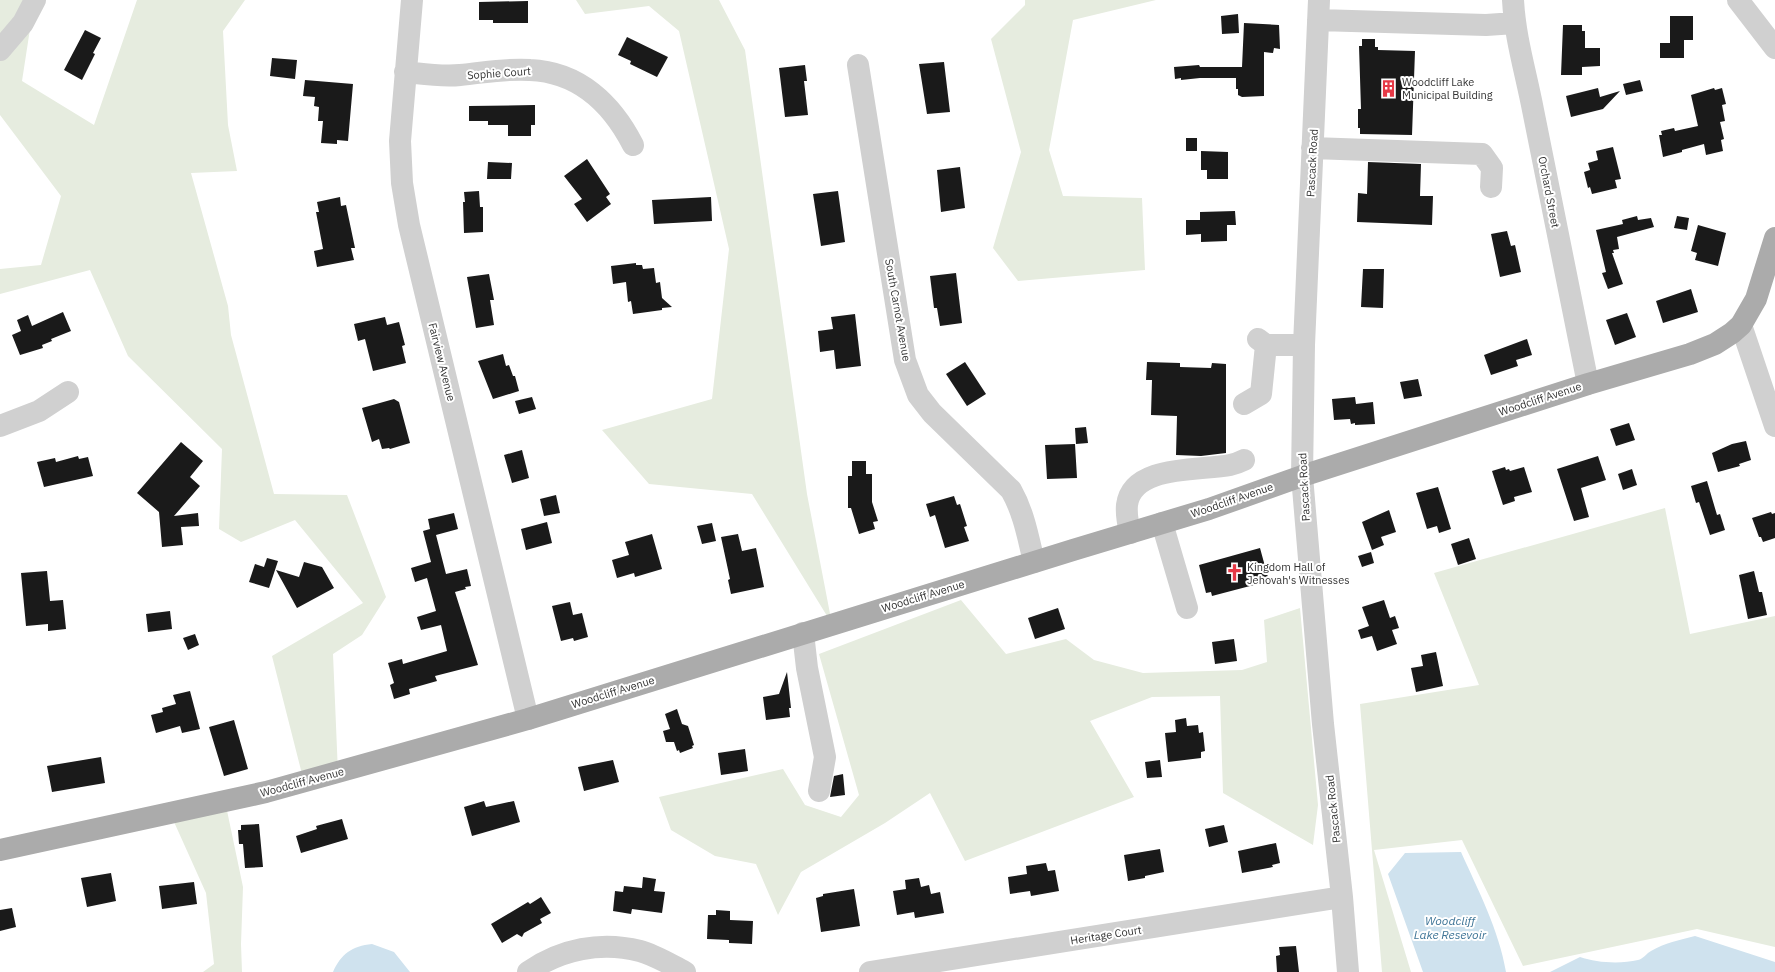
<svg xmlns="http://www.w3.org/2000/svg" width="1775" height="972" font-family="'IBM Plex Sans',sans-serif">
  <style>
    .green { fill: #e6ecdf }
    .water { fill: #cfe2ee }
    .building { fill: #1a1a1a }
    .lines { fill: none; stroke-linecap: round; stroke-linejoin: round }
    .minor { stroke: #d0d0d0; stroke-width: 22 }
    .major { stroke: #ababab; stroke-width: 22 }
    .labels { text-anchor: middle; stroke-width: 4; stroke-linejoin: round; paint-order: stroke }
    .street-label { font-size: 11px; fill: #333; stroke: #fff }
    .poi-label { font-size: 11px; fill: #333; stroke: #fff; text-anchor: start }
    .water-label { font-size: 12px; font-style: italic; fill: #3f7597; stroke: #fff }
  </style>
  <rect width="100%" height="100%" fill="#fff"/>
  <!-- green -->
  <path class="green" d="M0,0h30l4,3 -12,78 72,44 43,-125h108l-22,31 5,94 9,46 -46,2 37,133 3,29 43,159 73,1 39,102 -24,38 -29,19 5,119 -34,9 -32,-126 91,-53 -68,-83 -54,22 -22,-13 3,-80 -94,-93 -38,-86 -90,24v-25l41,-4 20,-69 -61,-81z
    M576,0h143l26,50 62,444 25,130 -80,-130 -103,-10 -47,-54 110,-31 17,-150 -50,-218 -30,-25 -64,8z
    M1025,0h131l-83,20 -24,130 14,46 79,2 3,72 -127,11 -25,-33 28,-96 -30,-113 34,-34z
    M1665,508l25,126 85,-18v331l-78,-18 -174,37 -61,-126 -88,10 37,122h-29l-22,-268 119,-19 -45,-112z
    M961,600l45,54 60,-15 28,21 49,13 99,-3 25,-8 -3,-42 36,-12 18,197 -5,40 -90,-52 -3,-97 -68,1 -62,24 44,76 -169,64 -35,-68 -45,30 -84,49 -23,43 -22,-51 -41,-8 -44,-26 -12,-33 124,-28 22,36 36,12 18,-22 -40,-141z
    M225,801l18,86 -2,57 1,28h-39l11,-8 -8,-71 -36,-80z"/>
  <!-- water -->
  <path class="water" d="M1461,852c17,38 38,78 45,120h-83l-35,-98 17,-21z
    M1695,936l80,26v10h-225l30,-15c17,6 41,7 58,3 5,-1 9,-7 13,-9 14,-8 28,-11 44,-15z
    M372,944l22,8 16,20h-77c8,-18 19,-26 39,-28z"/>
  <!-- building -->
  <path class="building" d="M528,1v22h-35v-3h-14v-18z
    M1238,14l1,19 -17,1 -1,-18z
    M1670,16h23v24h-9v18h-24v-15h10z
    M1244,23l35,2 1,24 -6,-1 -1,5 -9,-1v44l-22,1 -4,-2v-6h-2v-11h-36l-19,2v-2l-6,1 -1,-12 25,-2 1,2h42z
    M1563,25h19v6h3v17h15v18l-18,1v8h-21z
    M85,30l16,8 -8,15 2,1 -13,26 -18,-10z
    M627,37l41,20 -11,20 -27,-13 1,-3 -13,-6z
    M1362,39h13v8h3v3l37,1 -3,84 -52,-1v-6h-2v-19h3l-2,-63h3z
    M272,58l25,2 -2,19 -25,-3z
    M944,62l6,50 -23,2 -8,-50z
    M805,65l2,16h-3l4,34 -23,2 -6,-49z
    M305,80l48,4 -5,57 -11,-1v4l-16,-1 2,-22h-5l1,-14 -5,-1 1,-9 -12,-1z
    M1640,80l3,11 -17,4 -3,-11z
    M1598,88l2,9 20,-6 -17,18 -32,8 -5,-21z
    M1714,88l1,2 7,-2 4,16 -4,1 3,16 -5,1 4,17 -3,1 2,11 -17,4 -2,-11 -22,6v2l-19,5 -4,-22h3l-1,-4 13,-3 1,3 23,-5 -7,-31z
    M535,105v20h-4v11h-23v-11h-20v-4h-19v-15z
    M1186,138h11v13h-11z
    M1613,147l8,32 -6,1 2,8 -25,6 -2,-7 -2,1 -4,-16 6,-2 -2,-7 10,-3 -2,-9z
    M1201,151l27,1v27h-21v-9h-6z
    M587,159l23,35 -4,3 5,7 -24,18 -13,-18 8,-5 -18,-23z
    M488,162l24,1 -1,16h-24z
    M1368,162l53,2 -1,32h13l-1,29 -75,-3 1,-29 9,1z
    M960,167l5,41 -24,4 -4,-42z
    M479,191l1,16h3v25l-19,1 -1,-31h2l-1,-10z
    M838,191l7,51 -24,4 -8,-52z
    M340,197l1,9 5,-1 9,43h-4l3,12 -37,7 -3,-16 9,-2 -7,-37h3l-2,-10z
    M711,197l1,24 -58,3 -2,-24z
    M1235,211l1,14h-9v16l-26,1v-8l-15,1v-15h14v-8z
    M1637,216l1,4 13,-2 3,9 -37,10 2,12 -6,1 1,3h-2l11,31 -15,5 -6,-16 4,-1 -10,-42 27,-6 -1,-4z
    M1677,216l12,2 -2,12 -13,-2z
    M1698,225l28,8 -8,33 -23,-6 2,-7 -6,-2z
    M1507,231l4,15 4,-1 6,27 -21,5 -9,-43z
    M636,263v2h6l1,4 11,-1 2,15 4,-1 2,16 10,9 -10,1v2l-29,4 -2,-13 -3,1 -2,-20 -13,2 -2,-18z
    M1363,269h21l-1,39 -22,-1z
    M956,273l6,50 -22,3 -3,-18h-3l-4,-32z
    M489,274l5,26h-4l4,25 -18,3 -9,-51z
    M1691,289l7,23 -35,11 -7,-22z
    M63,312l8,19 -20,8 1,2 -10,4 1,3 -23,7 -8,-20 9,-4 -4,-11 11,-5 4,11z
    M1627,313l9,24 -21,8 -9,-25z
    M855,314l6,52 -25,3 -2,-19 -14,2 -2,-21 15,-2 -2,-12z
    M385,317l2,8 12,-3 6,23 -3,1 4,17 -33,8 -8,-32 -7,2 -4,-17z
    M1527,339l5,16 -16,5 2,6 -27,9 -7,-20z
    M503,354l3,12 3,-1 4,11h2l4,15 -26,8 -15,-38z
    M965,362l21,32 -19,12 -21,-32z
    M1147,362l33,1v4l31,1 1,-5 14,1v89l-25,3 -25,-1 1,-39 -26,-1 1,-35h-6z
    M1418,379l4,17 -18,3 -4,-17z
    M532,397l4,12 -17,5 -4,-13z
    M1355,397l1,7 17,-2 2,22 -20,1v-2l-4,1 -1,-5 -16,1 -2,-21z
    M394,399l5,3 11,41 -20,6 -1,-1 -7,1 -3,-10 -7,3 -10,-34z
    M1629,423l6,17 -19,6 -6,-17z
    M1086,427l2,16 -12,1 -1,-16z
    M1746,441l5,19 -12,4 1,2 -22,6 -6,-19 20,-9z
    M181,442l22,19 -13,16 10,9 -26,30 24,-3 1,13 -18,1 2,18 -21,2 -3,-35 -22,-19z
    M1075,444l2,34 -30,1 -2,-34z
    M522,450l7,28 -17,5 -8,-28z
    M78,456l1,3 9,-2 5,19 -49,11 -7,-25 18,-4 1,4z
    M1598,456l8,24 -25,8 8,29 -15,4 -17,-52z
    M852,461h14v13h6v28l6,19 -5,1 2,7 -16,5 -8,-26h-3v-32h4z
    M1505,467l1,3 3,-1 1,2 14,-4 8,25 -18,5 1,4 -12,4 -11,-34z
    M1632,469l5,16 -14,5 -5,-16z
    M1707,481l10,34 3,-1 5,16 -15,5 -11,-33 -3,1 -5,-17z
    M1438,487l13,42 -12,4 -2,-7 -10,3 -11,-36z
    M556,495l4,18 -16,3 -4,-17z
    M954,496l3,9 3,-1 7,22 -3,1 5,14 -24,7 -10,-33 -5,2 -4,-13z
    M1389,510l7,22 -15,5 3,8 -12,5 -10,-28z
    M1771,512l1,2 3,-1v25l-12,4 -2,-5h-2l-7,-19z
    M454,513l4,16 -22,6 10,39 21,-5 4,17 -6,1 1,2 -11,3 23,73 -43,11 2,5 -28,8 1,5 -16,5 -4,-14 4,-2 -6,-20 14,-4 1,5 44,-13 -6,-26 -20,5 -4,-13 19,-6 -9,-33 -12,4 -4,-14 20,-6 -8,-31 7,-2 -2,-10z
    M547,522l5,21 -26,7 -5,-21z
    M712,523l4,18 -14,3 -5,-18z
    M652,534l10,35 -27,8 -1,-4 -17,5 -5,-18 17,-5 -4,-13z
    M738,534l4,17 14,-3 8,39 -33,7 -3,-14 2,-1 -9,-42z
    M1469,538l7,21 -18,6 -7,-21z
    M1260,548l9,33 -57,15 -1,-4 -5,1 -7,-28z
    M1371,552l3,11 -12,4 -4,-11z
    M267,558l11,3 -9,27 -20,-6 6,-18 9,3z
    M304,562l18,5 12,21 -37,20 -21,-38 23,7z
    M47,571l3,30 13,-1 3,29 -18,2v-7l-22,2 -5,-53z
    M1754,571l5,21h3l5,23 -19,4 -9,-44z
    M1384,600l6,18 5,-2 4,12 -7,2 5,14 -20,7 -5,-15 -11,3 -3,-9 11,-4 -7,-19z
    M570,602l3,13 9,-2 6,24 -14,4 -1,-3 -12,3 -9,-35z
    M1058,608l7,21 -30,10 -7,-21z
    M170,611l2,18 -24,3 -2,-18z
    M195,634l4,11 -11,5 -5,-12z
    M1234,639l3,22 -22,3 -3,-22z
    M1436,652l7,34 -27,6 -5,-24 12,-2 -2,-11z
    M787,672l4,36h-2l1,9 -24,3 -3,-23 16,-3z
    M190,691l10,38 -18,4 -2,-7 -24,7 -5,-18 12,-3 -1,-4 14,-4 -3,-9z
    M677,709l5,15 6,2 6,19 -2,1 1,2 -13,5 -1,-3 -2,1 -3,-9h-8l-3,-11 7,-2 -5,-15z
    M1186,718l1,8 11,-1 1,8 4,-1 2,19 -4,1v6l-33,4 -3,-29 11,-1 -1,-12z
    M234,720l14,49 -24,7 -15,-49z
    M745,749l3,22 -27,4 -3,-22z
    M101,757l4,26 -53,9 -5,-26z
    M613,760l6,22 -35,9 -6,-24z
    M1160,760l2,17 -15,1 -2,-16z
    M843,774l2,21 -15,2 4,-21z
    M484,801l2,6 28,-6 6,21 -48,14 -8,-29z
    M342,819l6,20 -47,14 -5,-17 21,-7 -1,-3z
    M259,824l4,43 -18,1 -2,-24h-4l-1,-14h3v-5z
    M1224,825l4,17 -19,5 -4,-18z
    M1276,843l4,20 -8,2 1,2 -31,6 -4,-22z
    M1160,849l4,23 -19,4v2l-17,3 -4,-26z
    M1046,863l2,8 7,-1 4,21 -28,5 -1,-5 -20,3 -2,-17 19,-3 -1,-8z
    M111,873l5,28 -29,6 -6,-29z
    M643,877l13,2 -2,12 11,1 -3,21 -30,-4 -1,5 -18,-3 2,-20 8,1 1,-6 18,2z
    M919,878l2,9 8,-2 2,9 9,-2 4,21 -29,5 -1,-6 -17,3 -4,-24 13,-2 -1,-9z
    M194,882l3,22 -35,5 -3,-23z
    M854,889l6,37 -39,6 -5,-34 7,-2v-2z
    M541,897l10,16 -11,6 2,4 -18,10 -2,4 -5,-3 -15,9 -11,-19 37,-22 2,2z
    M12,908l4,19 -16,4v-21z
    M716,910l14,1v9l23,1 -1,23 -23,-1v-3l-22,-1 1,-24h8z
    M1296,946l3,26h-22l-1,-16 4,-1 -1,-8z"/>
  <g class="lines">
    <!-- minor -->
    <path class="minor" d="M412,0l-12,141 2,42 7,42 119,494
      M1319,0l-15,345 -2,131 21,248 19,173 6,75
      M1513,0c2,38 13,73 20,110 19,91 36,183 55,274
      M1738,0l37,48
      M1318,20l168,5 29,-2
      M0,50l23,-27 12,-23
      M858,65l47,295 13,35 14,18 79,77c13,23 17,47 23,72
      M405,72c19,2 37,5 55,3 23,-2 47,-7 70,-5 49,2 82,34 103,75
      M1312,148l170,6 10,14 -1,19
      M1741,325l34,101
      M1258,339l8,6h38
      M1244,404l17,-10 5,-49
      M0,426l39,-15 29,-19
      M1162,523l25,85
      M1130,533c-2,-9 -4,-19 -3,-28 5,-41 74,-34 103,-40 5,-1 10,-3 14,-5
      M803,633l4,35 18,89 -6,34
      M528,972c33,-23 73,-31 112,-21 15,4 31,14 45,21
      M870,972l472,-75"/>
    <!-- major -->
    <path class="major" d="M0,850l266,-58 262,-73 545,-169 136,-41 93,-33 286,-92 102,-30 25,-10 17,-11 9,-8 15,-26 19,-61"/>
  </g>
  <!-- icons -->
  <defs>
    <symbol id="building-bare" viewBox="-9 -9 18 18"><path d="M-4-6H4V6H1V3H-1V6H-4ZM-2.5-4.3h1.7v1.8h-1.7ZM.8-4.3h1.7v1.8H.8ZM-2.5-1h1.7V.8h-1.7ZM.8-1h1.7V.8H.8Z" fill="#e63946" stroke="#fff" stroke-width="2.5" paint-order="stroke"/></symbol>
    <symbol id="church-bare" viewBox="-9 -9 18 18"><path d="M-1.2-6h2.4v3.5h3.3v2.4h-3.3V6h-2.4V-.1h-3.3v-2.4h3.3Z" fill="#e63946" stroke="#fff" stroke-width="2.5" paint-order="stroke"/></symbol>
  </defs>
  <g fill-rule="evenodd">
    <use href="#building-bare" x="1376" y="76" width="25" height="25"/>
    <use href="#church-bare" x="1222" y="560" width="25" height="25"/>
  </g>
  <g class="labels">
    <!-- street labels -->
    <g class="street-label">
      <text transform="translate(499 73) rotate(-4)" y="4">Sophie Court</text>
      <text transform="translate(1312 163) rotate(-87)" y="4">Pascack Road</text>
      <text transform="translate(1549 192) rotate(79)" y="4">Orchard Street</text>
      <text transform="translate(898 310) rotate(80)" y="4">South Carnot Avenue</text>
      <text transform="translate(442 362) rotate(76)" y="4">Fairview Avenue</text>
      <text transform="translate(1540 399) rotate(-18)" y="4">Woodcliff Avenue</text>
      <text transform="translate(1304 487) rotate(-93)" y="4">Pascack Road</text>
      <text transform="translate(1232 500) rotate(-19)" y="4">Woodcliff Avenue</text>
      <text transform="translate(923 596) rotate(-17)" y="4">Woodcliff Avenue</text>
      <text transform="translate(613 692) rotate(-17)" y="4">Woodcliff Avenue</text>
      <text transform="translate(302 782) rotate(-15)" y="4">Woodcliff Avenue</text>
      <text transform="translate(1333 809) rotate(-96)" y="4">Pascack Road</text>
      <text transform="translate(1106 935) rotate(-9)" y="4">Heritage Court</text>
    </g>
    <!-- poi labels -->
    <g class="poi-label">
      <text x="1402" y="86">Woodcliff Lake<tspan x="1402" dy="13">Municipal Building</tspan></text>
      <text x="1247" y="571">Kingdom Hall of<tspan x="1247" dy="13">Jehovah's Witnesses</tspan></text>
    </g>
    <!-- water labels -->
    <g class="water-label">
      <text x="1450" y="925">Woodcliff<tspan x="1450" dy="14">Lake Resevoir</tspan></text>
    </g>
  </g>
</svg>
